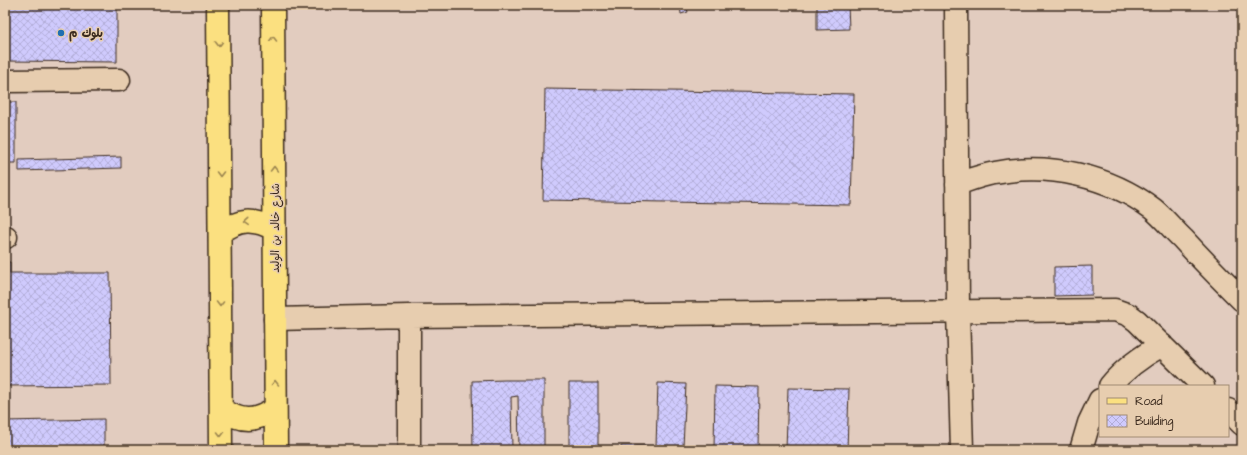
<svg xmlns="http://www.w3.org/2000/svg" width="1247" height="455" font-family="'Architects Daughter','Playpen Sans Arabic',sans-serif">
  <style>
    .building { fill: url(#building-cross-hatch); stroke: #3b2a1e }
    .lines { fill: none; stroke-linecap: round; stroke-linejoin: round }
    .minor-casing { stroke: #3b2a1e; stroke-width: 25 }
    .major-casing { stroke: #3b2a1e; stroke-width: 25 }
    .minor { stroke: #e7cdaf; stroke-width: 22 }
    .major { stroke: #fbe080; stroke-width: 22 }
    .oneway { stroke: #9b854f }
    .poi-dot { fill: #1f6fb2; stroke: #e7cdaf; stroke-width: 1.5 }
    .labels { text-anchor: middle; stroke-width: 3; stroke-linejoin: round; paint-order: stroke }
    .poi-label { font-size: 11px; font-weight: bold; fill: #3b2a1e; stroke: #e7cdaf; text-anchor: start }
    .street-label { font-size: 11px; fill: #3b2a1e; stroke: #e7cdaf }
  </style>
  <defs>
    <pattern id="building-cross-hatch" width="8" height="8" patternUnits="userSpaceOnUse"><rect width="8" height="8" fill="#cfcafd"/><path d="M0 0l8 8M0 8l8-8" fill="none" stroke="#b3aed8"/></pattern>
  </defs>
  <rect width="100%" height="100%" fill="#e2ccbf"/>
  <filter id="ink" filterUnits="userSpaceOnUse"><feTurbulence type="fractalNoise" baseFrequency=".025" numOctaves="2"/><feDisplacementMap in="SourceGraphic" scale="8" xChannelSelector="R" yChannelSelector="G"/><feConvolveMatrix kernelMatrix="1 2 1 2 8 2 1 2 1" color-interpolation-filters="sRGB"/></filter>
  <g filter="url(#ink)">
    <!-- building -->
    <path class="building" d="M5,5h112v57l-112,-1z
      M680,5h6l2,7 -7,2z
      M817,5h31l1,24 -32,1z
      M545,89l309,5 -3,111 -308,-5z
      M5,102h11v61h-11z
      M121,157v11l-102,3v-11z
      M5,262h5v11h100l1,112 -106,1z
      M1092,266v29l-38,1v-29z
      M505,380h39v70h-25l-1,-54 -7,1 1,53h-39l-1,-69z
      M569,383h29v67h-29z
      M658,383l28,1 -3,63 -27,-1z
      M715,386l44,1 -1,63h-44z
      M788,388l61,1 -2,61h-61z
      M104,419v31h-99v-29z
      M621,446h26v4h-26z"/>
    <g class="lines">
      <defs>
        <path id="minor" d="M956,5l2,307 4,138
          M5,81l114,-1
          M957,184c12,-4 25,-9 38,-11 54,-11 114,3 158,36 11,9 20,21 30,30 19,21 39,41 59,61
          M5,237h1
          M275,319l134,-3 706,-6 14,5 8,6 66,65
          M1110,386c15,-18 32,-30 52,-41
          M1228,410l14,14
          M409,450v-134
          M1081,450l8,-27 11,-23"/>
        <path id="major" d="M218,5l3,445
          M273,5l3,445
          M220,233c19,-14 33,-15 54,-4
          M221,408c19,15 34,14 54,1"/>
      </defs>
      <!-- minor casing -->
      <use href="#minor" class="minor-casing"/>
      <!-- major casing -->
      <use href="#major" class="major-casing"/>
      <!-- minor -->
      <use href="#minor" class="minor"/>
      <!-- major -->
      <use href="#major" class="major"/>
    </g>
    <!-- one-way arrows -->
    <defs><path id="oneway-chevron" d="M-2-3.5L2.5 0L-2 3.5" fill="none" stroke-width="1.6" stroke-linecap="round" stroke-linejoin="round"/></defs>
    <g class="oneway">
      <use href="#oneway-chevron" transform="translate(273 39) rotate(-90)"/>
      <use href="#oneway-chevron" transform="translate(219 44) rotate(90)"/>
      <use href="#oneway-chevron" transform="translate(274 169) rotate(-90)"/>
      <use href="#oneway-chevron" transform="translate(220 174) rotate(90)"/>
      <use href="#oneway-chevron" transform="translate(247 222) rotate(176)"/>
      <use href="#oneway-chevron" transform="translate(220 304) rotate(90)"/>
      <use href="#oneway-chevron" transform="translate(275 383) rotate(-90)"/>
      <use href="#oneway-chevron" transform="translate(221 434) rotate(90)"/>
    </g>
  </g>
  <!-- markers -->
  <circle class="poi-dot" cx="61" cy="33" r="4"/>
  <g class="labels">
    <!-- poi labels -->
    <g class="poi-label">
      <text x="69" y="37">بلوك م</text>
    </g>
    <!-- street labels -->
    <g class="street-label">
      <text transform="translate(275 228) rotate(-90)" y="4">شارع خالد بن الوليد</text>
    </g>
  </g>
  <!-- margin -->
  <rect width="1247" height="455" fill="none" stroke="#e7cdaf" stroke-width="20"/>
  <rect x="10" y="10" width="1227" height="435" fill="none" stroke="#3b2a1e" stroke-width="1.5" filter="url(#ink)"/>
  <!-- legend -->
  <rect x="1099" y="385" width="130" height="52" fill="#e7cdaf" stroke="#a28c75"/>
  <rect x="1107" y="398" width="20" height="6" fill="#fbe080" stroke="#a28c75"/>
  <text x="1135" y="405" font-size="12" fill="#3b2a1e">Road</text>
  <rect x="1107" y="415" width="20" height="12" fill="url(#building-cross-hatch)" stroke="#a28c75"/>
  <text x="1135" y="425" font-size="12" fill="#3b2a1e">Building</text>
</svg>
